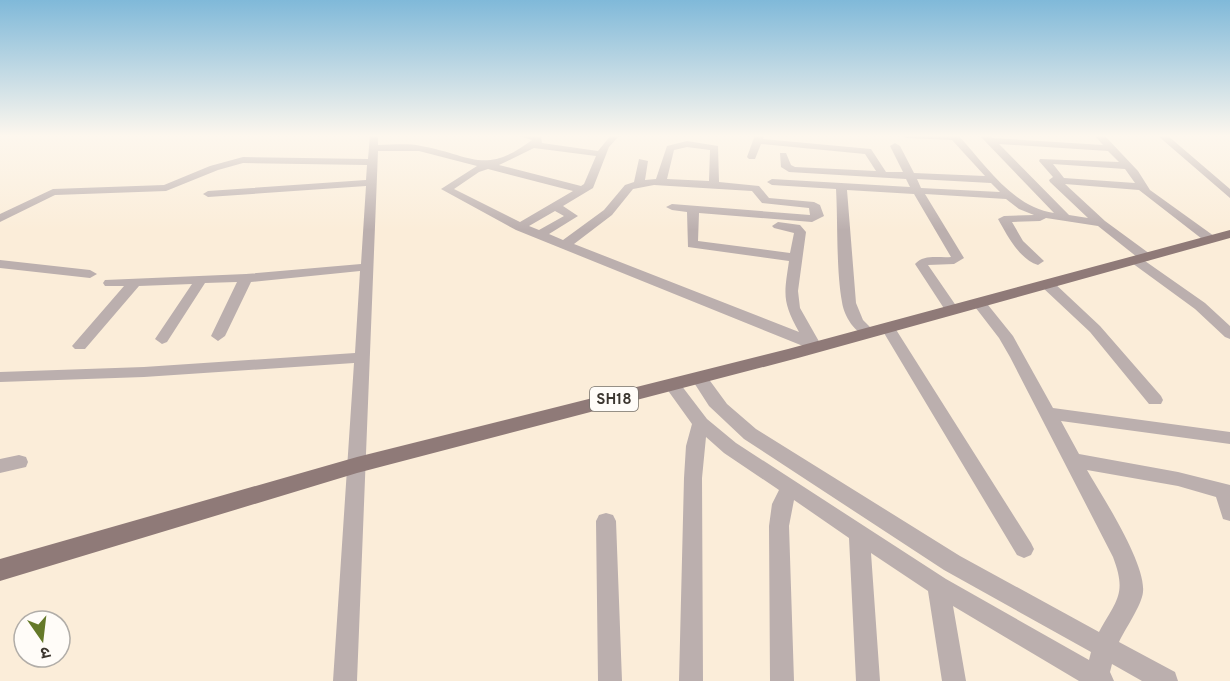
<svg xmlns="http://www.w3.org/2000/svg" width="1230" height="681" font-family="Overpass,'Noto Sans Devanagari',sans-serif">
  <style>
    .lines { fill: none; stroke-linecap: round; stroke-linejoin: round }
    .minor { fill: #bbafae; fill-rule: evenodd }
    .major { fill: #8f7a78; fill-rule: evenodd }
    .labels { text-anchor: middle; stroke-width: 6; stroke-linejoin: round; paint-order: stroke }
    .shield { fill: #fffcf8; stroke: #76716b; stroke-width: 1.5 }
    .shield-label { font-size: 15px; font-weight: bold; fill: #3c362f }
  </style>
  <rect width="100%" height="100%" fill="#fbedd9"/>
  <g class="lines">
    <!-- minor -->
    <path class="minor" d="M370,135h8v10c14,0 29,-2 43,1 51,9 63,30 111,-6l-15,-5 24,2 1,6 56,8 13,-16h9l-11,12 -16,41 -30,18 15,10 -29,18 14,6 41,-30 21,-25 9,-3 5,-23 9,2 -3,19 11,-1 11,-33 20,-5 31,5 1,36 40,4 10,12 45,4 6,3 4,11 -12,6 -113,-9 -1,28 92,12 4,-20 -20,-5 -2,-2 6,-4 22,3 6,7 -8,59 2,17 21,37 -3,3h-10l-292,-118 -75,-41 36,-23 -58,-15h-41l-21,530h-24l21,-318 -210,14 -144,5v-10l144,-5 211,-14 5,-82 -109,11 -26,54 -7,5 -7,-5 26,-54 -32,1 -38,59 -5,2 -7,-5 37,-55 -53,2 -54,63h-10l-3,-3 52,-60h-19l-2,-3 2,-3 141,-6 115,-10 5,-78 -158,11 -5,-3 5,-3 158,-11 1,-15 -124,-2 -25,7 -52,21 -111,4 -55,27v-8l53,-25 111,-4 46,-19 33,-9 125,2zM687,147l23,3 -1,31 -42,-2 7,-29zM534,148l62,8 -12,28 -3,2 -82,-21zM488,169l85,22 -53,31 -66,-33 25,-17zM654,185l98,6 10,12 47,5 1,7 -138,-11 -6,3 6,3 15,2 1,35 101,14c-5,34 -7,40 10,71l-225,-88 38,-29 21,-26zM555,211l9,5 -25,14 -10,-4z
      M755,135h9l-1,4 108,10 15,23h17l-13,-26 5,-3 5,3 14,27 71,3 -33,-36 -46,-2 -5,-3h57c27,29 54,72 96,78l-73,-76 7,-2 5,3 110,7 -9,-10h10l34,36 12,19 64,46v6h-8l-67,-52 -74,-6 40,37 45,33v6l-5,1 60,42 25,23v13l-5,-2 -30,-28 -63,-46v-6h5l-39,-31 -52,-8 -6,3 -28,1 11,19 21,20 -6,4c-19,-6 -31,-30 -40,-46l6,-3 30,-1 -15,-6 -13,-10 -81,-5 39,64 -10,6 -26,1 31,45 -7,4 -5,-1 -32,-49c9,-10 23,-6 36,-7l-37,-63 -67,-4 9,113 7,17 13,13 -7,4c-14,-3 -25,-21 -27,-35 -6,-33 -4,-79 -6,-113l-64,-4 -5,-3 5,-3 138,8 -4,-8 -117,-7 -8,-5 -1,-14h6l5,12 4,2 81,4 -11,-17 -104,-10 -6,15h-6l-2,-2zM999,144l109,7 11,11 -79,-3 -1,2 14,16 -4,3 1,2 38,36 -19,-3zM1053,164l72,5 10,14 -71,-5zM917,179l74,4 9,9 -79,-4z
      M1157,135h10l63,54v9z
      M0,260l90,10 7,4 -7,4 -90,-10z
      M1047,280l5,1 48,45 61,70 2,4 -2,4h-12l-59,-72 -48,-45 -2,-3z
      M979,299l5,1 29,36 40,72 177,24v12l-169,-23 18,33 99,18 52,13v36l-7,-2 -7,-22 -38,-11 -91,-16c15,26 59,93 56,122 -1,13 -18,37 -24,50l56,30 3,9h-36l-30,-17 -2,8 4,9h-35l-126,-75 13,75h-24l-14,-90 -57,-38 9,128h-24l-7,-143 -55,-38 -5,26 5,155h-24l-1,-155 3,-22 7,-14 -55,-37 -18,-16 -4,41 1,203h-24l5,-203 2,-32 6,-22 -28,-39 8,-5 6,1 29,38 29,24 210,136 143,81 2,-8 -147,-82 -200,-131 -35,-33 -18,-28 2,-4h12l22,30 29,25 204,127 139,76c18,-33 28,-38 14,-75l-103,-200 -11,-19 -27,-35z
      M888,324l7,4 136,215 3,6 -3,6 -7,3 -7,-3 -136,-227z
      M19,455l7,2 2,5 -2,5 -26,6v-14z
      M606,513l7,2 3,6 6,160h-24l-2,-160 3,-6z"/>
    <!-- major -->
    <path class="major" d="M1230,230v8l-432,120 -441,115 -357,108v-22l357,-102 431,-108z"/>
  </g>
  <!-- sky -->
  <linearGradient id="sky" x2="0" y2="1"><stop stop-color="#80b9d9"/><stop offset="0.59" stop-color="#fdf7ee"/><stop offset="1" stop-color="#fdf7ee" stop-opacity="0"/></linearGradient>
  <rect width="1230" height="230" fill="url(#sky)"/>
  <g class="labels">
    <!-- shield labels -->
    <rect class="shield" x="590" y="387" width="48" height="24" rx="4.5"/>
    <g class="shield-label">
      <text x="614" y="404">SH18</text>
    </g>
  </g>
  <!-- north arrow -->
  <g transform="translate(42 639) rotate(166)"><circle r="28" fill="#fffcf8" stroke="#b1ada8" stroke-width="1.5"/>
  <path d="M0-4.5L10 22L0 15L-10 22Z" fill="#657929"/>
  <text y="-9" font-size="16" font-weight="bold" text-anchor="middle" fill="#3c362f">उ</text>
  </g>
</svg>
